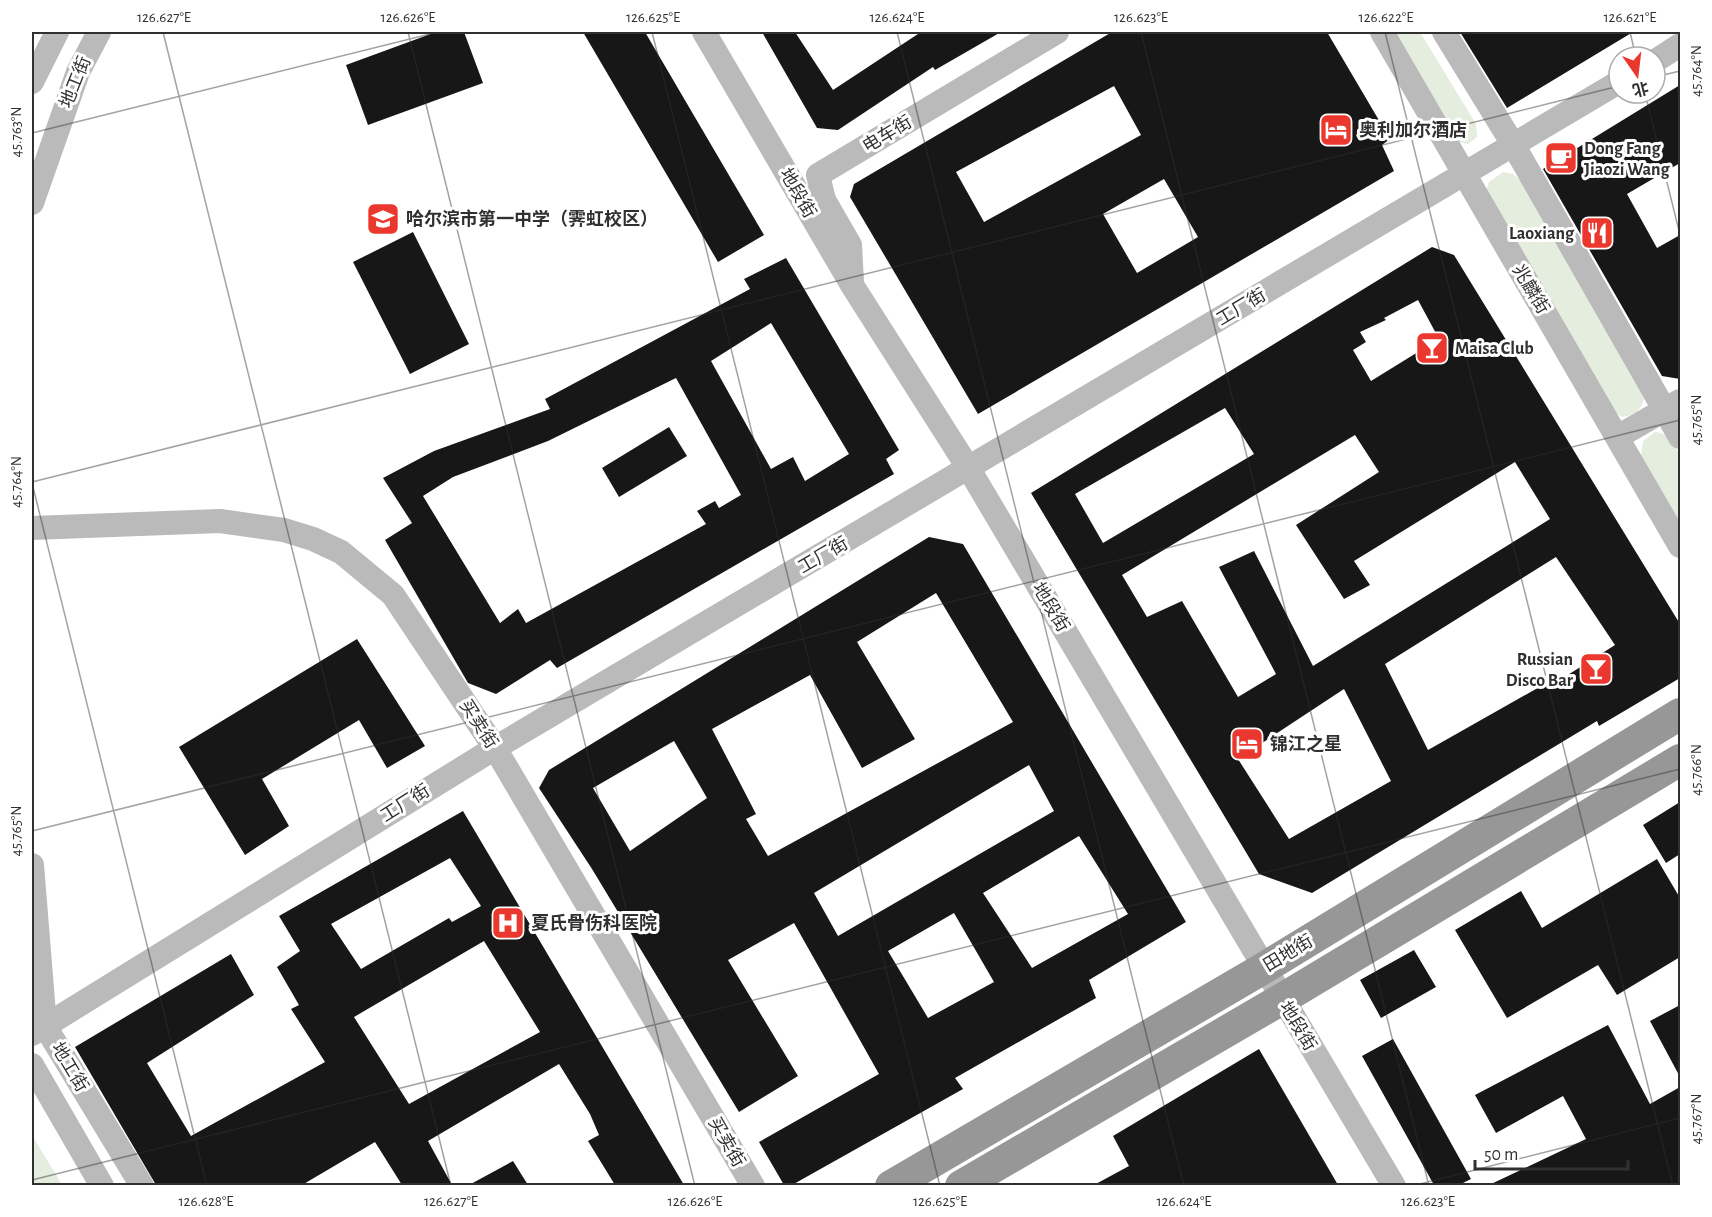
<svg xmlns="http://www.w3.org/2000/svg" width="1712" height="1217" font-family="'Alegreya Sans','Noto Sans SC',sans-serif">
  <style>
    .green { fill: #e4edde }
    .building { fill: #171717; fill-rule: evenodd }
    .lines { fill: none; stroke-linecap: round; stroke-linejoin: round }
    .secondary { stroke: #bababa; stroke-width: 24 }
    .highway { stroke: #979797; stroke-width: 32 }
    .ticks { fill: none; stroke: #303030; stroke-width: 1.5; stroke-opacity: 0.45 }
    .labels { text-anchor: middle; stroke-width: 6; stroke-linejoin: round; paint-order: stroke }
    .street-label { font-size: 18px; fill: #303030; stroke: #fff }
    .poi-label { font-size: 18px; font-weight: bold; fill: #303030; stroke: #fff; text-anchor: start }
    .neatline { fill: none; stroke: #303030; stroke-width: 2 }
    .ticks-label { font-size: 15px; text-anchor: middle; fill: #303030 }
  </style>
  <rect width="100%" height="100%" fill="#fff"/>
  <!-- green -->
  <path class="green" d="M1391,32h29l56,92 1,13 -9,7 -9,-2z
    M1503,172l10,2 8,7 123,217c-3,13 -9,17 -22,19l-8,-6 -128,-220 3,-9z
    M1655,432c37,3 25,69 25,96l-39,-72 2,-15z
    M32,1135l30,50h-30z"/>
  <!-- building -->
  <path class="building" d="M436,32h28l19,51 -115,42 -22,-60z
    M583,32h62l119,203 -46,27z
    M762,32h33l38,58 88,-58h80l-66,38 -2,-3 -95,63 -21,-2z
    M1112,32h215l63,107 -8,6 12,26 -416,243 -128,-217 4,-13zM1114,86l27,49 -157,87 -28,-50zM1164,179l34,58 -61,36 -34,-59z
    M1460,32h173l-126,76z
    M1680,85v78l-53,31 30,54 23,-13v144l-18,-3 -119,-207z
    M413,232l56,112 -59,30 -57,-112z
    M1432,247l22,8 226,369v54l-81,48 -2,-5 -285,172 -53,-19 -228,-381zM1418,300l21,39 -68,42 -18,-31 13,-8 -6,-10 26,-12 -2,-2zM1225,408l29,46 -151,89 -28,-49zM1355,435l24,37 -83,53 48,74 26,-14 -16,-24 161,-99 35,57 -237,147 -59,-115 -35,16 57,107 -38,23 -56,-96 -35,16 -25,-42zM1556,557l59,88 -63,40 -2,-4 -122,69 -43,-86zM1344,689l47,92 -102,58 -51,-80z
    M786,258l113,192 -13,9 8,15 -337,194 -7,-8 -54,34 -28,-11 -83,-143 27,-17 -29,-45 51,-27 116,-42 -5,-10 205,-110 -6,-10zM771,323l78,131 -44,27 -12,-24 -22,12 -60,-108zM676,378l65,117 -22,13 -4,-7 -18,10 9,13 -180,99 -8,-14 -18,14 -77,-127 30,-19 95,-36z
    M669,427l18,29 -68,41 -17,-29z
    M929,537l34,7 223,378 -97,58 7,18 -141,80 8,11 -171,96h-8l-25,-43 120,-68 -85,-151 -66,37 70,116 -59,36 -147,-243 -53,-81 10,-18zM936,593l77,129 -245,134 -22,-37 10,-5 -44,-85 98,-54 52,93 53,-29 -58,-97zM674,741l33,57 -77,53 -37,-63zM1029,765l25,46 -216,125 -24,-43zM1079,836l49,78 -96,54 -49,-75zM954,913l40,69 -66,36 -40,-67z
    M357,639l68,107 -38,22 -28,-48 -97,59 27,47 -44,29 -66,-108z
    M1680,802v52l-14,9 -23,-38z
    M463,811l221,374h-69l-27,-44 11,-6 -9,-21 -31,-50 -131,77 24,44h-50l-27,-43 -73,43h-146l-81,-138 156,-93 23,41 -107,68 44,73 134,-74 -34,-53 8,-4 -22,-38 23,-16 -21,-35zM450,858l31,48 -29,16 -3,-4 -88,51 -30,-45zM484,941l56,91 -131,72 -55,-87z
    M1657,859l23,39v59l-63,38 -19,-30 -91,53 -52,-88 66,-39 21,37z
    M1414,950l22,37 -55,31 -21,-38z
    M1680,1005v72l-30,-56z
    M1608,1025l42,79 30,-17v98h-191l97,-46 -23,-43 -67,37 -21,-38z
    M1393,1039l78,140 -12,6h-25l-72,-129z
    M1259,1049l79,136h-244l35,-19 -16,-30z
    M513,1161l15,24h-59z"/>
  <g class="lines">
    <!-- secondary -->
    <path class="secondary" d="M704,32l148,253 117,184 425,717
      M1382,32l298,514
      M1444,32l70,114 166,291
      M1655,61l25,-16
      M32,82l25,-50
      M32,203l46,-131 21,-40
      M852,282l-2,-37 -26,-45 -6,-25 239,-143
      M1619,436l61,-35
      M32,528l188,-7 64,9 29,9 28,13 52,43 102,153 258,438
      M32,865l13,161 97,160
      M32,1034l463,-286 1124,-666
      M32,1065l70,121"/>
    <!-- highway -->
    <path class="highway" d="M891,1186l373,-218 416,-254
      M961,1186l321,-187 398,-239"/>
  </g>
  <!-- ticks -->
  <path class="ticks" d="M163,32l288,1154M408,32l287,1154M652,32l288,1154M897,32l287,1154M1141,32l288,1154M1385,32l288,1154M1630,32l6,25M1655,77l25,-6M1645,93l35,142M32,133l406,-101M32,482l1587,-396M32,483l175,703M32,831l1648,-411M32,1180l1648,-411M1412,1186l268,-68"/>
  <!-- icons -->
  <defs>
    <symbol id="hotel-square" viewBox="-11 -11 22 22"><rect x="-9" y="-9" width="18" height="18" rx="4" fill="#eb382e" stroke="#fff"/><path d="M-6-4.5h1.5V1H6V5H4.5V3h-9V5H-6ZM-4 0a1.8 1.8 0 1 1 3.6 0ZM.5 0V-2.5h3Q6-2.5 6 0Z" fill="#fff"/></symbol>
    <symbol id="cafe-square" viewBox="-11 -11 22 22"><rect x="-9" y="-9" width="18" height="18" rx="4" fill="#eb382e" stroke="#fff"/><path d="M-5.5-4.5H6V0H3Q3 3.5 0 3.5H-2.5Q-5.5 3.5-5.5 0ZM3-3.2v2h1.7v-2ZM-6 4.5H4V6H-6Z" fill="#fff"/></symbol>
    <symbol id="school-square" viewBox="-11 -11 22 22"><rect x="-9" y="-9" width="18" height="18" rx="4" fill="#eb382e" stroke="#fff"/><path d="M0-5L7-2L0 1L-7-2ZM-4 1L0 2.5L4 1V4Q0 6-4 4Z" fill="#fff"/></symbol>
    <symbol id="restaurant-square" viewBox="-11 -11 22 22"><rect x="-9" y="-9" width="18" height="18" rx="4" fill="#eb382e" stroke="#fff"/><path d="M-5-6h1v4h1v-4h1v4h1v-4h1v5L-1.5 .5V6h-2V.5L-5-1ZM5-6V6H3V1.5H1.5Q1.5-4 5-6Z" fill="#fff"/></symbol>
    <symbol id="bar-square" viewBox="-11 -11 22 22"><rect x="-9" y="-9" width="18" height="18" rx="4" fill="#eb382e" stroke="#fff"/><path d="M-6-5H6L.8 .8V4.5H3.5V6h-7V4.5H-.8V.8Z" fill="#fff"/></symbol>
    <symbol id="hospital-square" viewBox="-11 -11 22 22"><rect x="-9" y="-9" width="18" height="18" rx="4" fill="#eb382e" stroke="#fff"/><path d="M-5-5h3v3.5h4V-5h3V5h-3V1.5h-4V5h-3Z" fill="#fff"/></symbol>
  </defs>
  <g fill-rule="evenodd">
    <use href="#hotel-square" x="1317" y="111" width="38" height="38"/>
    <use href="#cafe-square" x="1542" y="139" width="38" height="38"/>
    <use href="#school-square" x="364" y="200" width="38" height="38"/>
    <use href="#restaurant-square" x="1578" y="214" width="38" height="38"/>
    <use href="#bar-square" x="1413" y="329" width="38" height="38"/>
    <use href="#bar-square" x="1577" y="650" width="38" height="38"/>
    <use href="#hotel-square" x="1228" y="725" width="38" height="38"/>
    <use href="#hospital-square" x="489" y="904" width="38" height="38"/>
  </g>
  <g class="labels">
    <!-- street labels -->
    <g class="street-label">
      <text transform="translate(75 82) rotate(-68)" y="6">地工街</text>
      <text transform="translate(887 134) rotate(-31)" y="6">电车街</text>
      <text transform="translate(798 193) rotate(60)" y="6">地段街</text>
      <text transform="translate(1531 289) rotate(59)" y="6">兆麟街</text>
      <text transform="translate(1241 307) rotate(-31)" y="6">工厂街</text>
      <text transform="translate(823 555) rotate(-30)" y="6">工厂街</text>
      <text transform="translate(1051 607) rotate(59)" y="6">地段街</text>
      <text transform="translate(479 724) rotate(57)" y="6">买卖街</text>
      <text transform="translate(405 803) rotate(-32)" y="6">工厂街</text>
      <text transform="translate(1288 953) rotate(-31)" y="6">田地街</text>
      <text transform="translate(1298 1026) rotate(59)" y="6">地段街</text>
      <text transform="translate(70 1067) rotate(59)" y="6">地工街</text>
      <text transform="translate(727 1142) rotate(60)" y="6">买卖街</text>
    </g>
    <!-- poi labels -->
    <g class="poi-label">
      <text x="1359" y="136">奥利加尔酒店</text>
      <text x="1584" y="154">Dong Fang<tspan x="1584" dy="21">Jiaozi Wang</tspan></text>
      <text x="406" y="225">哈尔滨市第一中学（霁虹校区）</text>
      <text x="1574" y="239" text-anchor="end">Laoxiang</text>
      <text x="1455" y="354">Maisa Club</text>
      <text x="1573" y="665" text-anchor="end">Russian<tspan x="1573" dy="21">Disco Bar</tspan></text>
      <text x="1270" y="750">锦江之星</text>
      <text x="531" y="929">夏氏骨伤科医院</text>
    </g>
  </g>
  <!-- border -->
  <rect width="1712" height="1217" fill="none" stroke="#ffffff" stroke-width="66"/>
  <!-- north arrow -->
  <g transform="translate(1637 75) rotate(166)"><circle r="28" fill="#ffffff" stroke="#acacac" stroke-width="1.5"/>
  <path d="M0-4.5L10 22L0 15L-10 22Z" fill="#eb382e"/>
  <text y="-9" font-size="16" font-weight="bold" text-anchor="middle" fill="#303030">北</text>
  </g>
  <!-- scale -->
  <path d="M1475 1160v9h153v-9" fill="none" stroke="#303030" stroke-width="3"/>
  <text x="1484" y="1160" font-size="18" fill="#303030" stroke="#ffffff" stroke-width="4.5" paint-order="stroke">50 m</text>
  <rect x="33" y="33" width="1646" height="1151" class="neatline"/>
  <g class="ticks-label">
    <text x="164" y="22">126.627°E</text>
    <text x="408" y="22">126.626°E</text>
    <text x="653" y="22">126.625°E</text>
    <text x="897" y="22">126.624°E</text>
    <text x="1141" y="22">126.623°E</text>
    <text x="1386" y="22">126.622°E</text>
    <text x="1630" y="22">126.621°E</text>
    <text transform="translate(1696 71) rotate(-90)" y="5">45.764°N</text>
    <text transform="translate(16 132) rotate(-90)" y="5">45.763°N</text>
    <text transform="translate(1696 420) rotate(-90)" y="5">45.765°N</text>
    <text transform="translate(16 482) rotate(-90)" y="5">45.764°N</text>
    <text transform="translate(1696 770) rotate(-90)" y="5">45.766°N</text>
    <text transform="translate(16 831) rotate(-90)" y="5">45.765°N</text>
    <text transform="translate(1696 1119) rotate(-90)" y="5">45.767°N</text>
    <text x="206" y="1206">126.628°E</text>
    <text x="451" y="1206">126.627°E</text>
    <text x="695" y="1206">126.626°E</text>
    <text x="940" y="1206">126.625°E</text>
    <text x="1184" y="1206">126.624°E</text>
    <text x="1428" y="1206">126.623°E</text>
  </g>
</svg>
